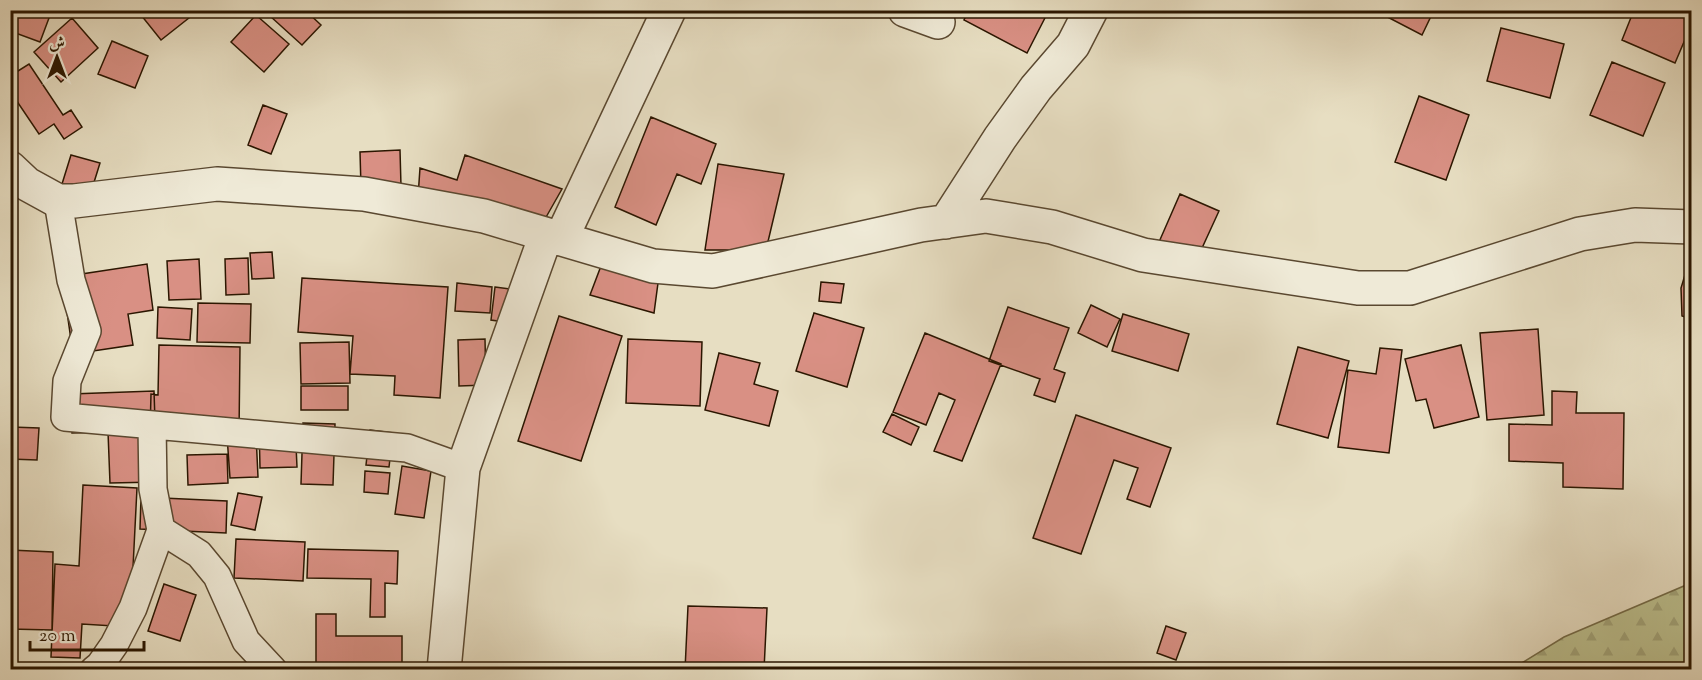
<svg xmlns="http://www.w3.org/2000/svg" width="1702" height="680" font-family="'Sorts Mill Goudy',Amiri,serif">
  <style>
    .forest { fill: url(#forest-firs); stroke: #746b48; stroke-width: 1.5 }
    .building { fill: #d99084; stroke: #2b1600; stroke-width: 1.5 }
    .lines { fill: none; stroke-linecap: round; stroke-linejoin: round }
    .pedestrian-casing { stroke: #5a4830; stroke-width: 30 }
    .minor-casing { stroke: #5a4830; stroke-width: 36 }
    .pedestrian { stroke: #efead7; stroke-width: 27 }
    .minor { stroke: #efead7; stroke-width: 33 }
  </style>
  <defs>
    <pattern id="forest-firs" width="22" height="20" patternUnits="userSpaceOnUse" patternTransform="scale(1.5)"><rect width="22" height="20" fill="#bcc08f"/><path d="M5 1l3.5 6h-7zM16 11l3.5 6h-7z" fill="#a2a47a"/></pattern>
  </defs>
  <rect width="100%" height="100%" fill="#e7dec2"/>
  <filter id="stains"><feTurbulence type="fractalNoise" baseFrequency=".00333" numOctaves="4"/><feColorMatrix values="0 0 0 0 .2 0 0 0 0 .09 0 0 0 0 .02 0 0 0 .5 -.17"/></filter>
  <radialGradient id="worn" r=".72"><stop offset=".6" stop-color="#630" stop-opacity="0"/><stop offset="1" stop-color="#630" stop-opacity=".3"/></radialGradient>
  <!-- forest -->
  <path class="forest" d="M1691,583v86h-179l52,-32z"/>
  <!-- building -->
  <path class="building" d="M10,10h42l-12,32 -30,-11z
    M137,10h62l-38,30z
    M275,10h30l16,15 -19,20 -32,-29z
    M969,10h80l-22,43 -63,-33z
    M1374,10h60l-12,25z
    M1634,10h58v13l-17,40 -53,-23z
    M256,15l33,29 -25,28 -33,-30z
    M72,18l26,30 -37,34 -27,-30z
    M1501,28l63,16 -14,54 -63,-17z
    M112,41l36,15 -13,32 -37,-14z
    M1612,62l53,21 -22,53 -53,-21z
    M29,64l34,51 8,-5 11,17 -18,12 -10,-15 -15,10 -29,-43v-15z
    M1419,96l50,19 -23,65 -51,-18z
    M263,105l24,9 -16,40 -23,-9z
    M651,117l65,27 -15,40 -24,-10 -21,51 -41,-18z
    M400,150l1,36 -40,1 -1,-35z
    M71,155l29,8 -9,29 -29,-8z
    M465,155l97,34 -21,37 -123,-29 2,-29 37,12z
    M718,164l66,10 -18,76h-61z
    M1180,194l39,17 -22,48 -38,-17z
    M272,252l2,26 -22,1 -2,-26z
    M1691,255h1v64l-10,-3 -1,-28z
    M248,258l1,36 -23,1 -1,-36z
    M199,259l2,40 -32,1 -2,-39z
    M147,264l6,46 -25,4 5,31 -60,9 -11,-77z
    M601,266l57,17 -4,30 -64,-18z
    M302,278l146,9 -8,111 -46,-3 1,-19 -45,-2 3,-38 -55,-4z
    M821,282l23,2 -3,19 -22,-2z
    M457,283l35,4 -2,26 -35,-2z
    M495,287l22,3 -5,33 -21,-3z
    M198,303l53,1 -1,39 -53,-1z
    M1091,305l29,14 -13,28 -29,-14z
    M158,307l34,2 -2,31 -33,-2z
    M1008,307l61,21 -15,41 11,4 -10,29 -21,-7 6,-16 -51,-18z
    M814,313l50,15 -17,59 -51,-16z
    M1123,314l66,20 -11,37 -66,-20z
    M559,316l63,20 -41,125 -63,-20z
    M1538,329l6,86 -57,5 -7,-87z
    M925,333l76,31 -39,97 -28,-10 21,-51 -16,-7 -13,32 -33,-13z
    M485,339l1,46 -27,1 -1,-46z
    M628,339l74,3 -2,64 -74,-3z
    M349,342l1,41 -49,1 -1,-41z
    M159,345l81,2 -1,87 -89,-1 1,-39 7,1z
    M1461,345l18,72 -45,11 -8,-29 -10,2 -11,-42z
    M1298,347l51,14 -21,77 -51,-14z
    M1380,348l22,2 -13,103 -51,-6 10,-77 28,4z
    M719,353l41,10 -6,21 24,7 -9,35 -64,-16z
    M301,386h47v24h-47z
    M154,391l3,91 -47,1 -2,-51 -36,1 -1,-39z
    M1552,391l25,1 -1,21h48l-1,76 -60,-2v-24l-54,-2v-37l43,1z
    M892,414l27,13 -8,18 -28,-13z
    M1076,415l95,33 -21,59 -23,-8 11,-31 -24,-8 -33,94 -48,-16z
    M303,423l32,1 -2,61 -32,-1z
    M295,424l2,43 -37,1 -1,-43z
    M11,427l28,1 -2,32 -27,-1z
    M370,430l23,3 -4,34 -23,-2z
    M256,434l2,43 -28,1 -3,-42z
    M227,454l1,29 -40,2 -1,-30z
    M402,466l29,5 -7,47 -29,-4z
    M365,471l25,2 -2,21 -24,-2z
    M83,485l54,3 -7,139 -48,-3 -2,34 -29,-1 4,-93 24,2z
    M238,493l24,4 -7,33 -24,-5z
    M141,497l86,4 -1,32 -86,-4z
    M236,539l69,3 -2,39 -69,-3z
    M308,549l90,2 -1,33 -12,-1v34h-15l1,-38 -64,-1z
    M10,550l43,2 -1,78 -42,-1z
    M164,584l32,11 -16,46 -32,-10z
    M688,606l79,2 -3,62h-79z
    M316,614h20v22h66v34h-86z
    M1166,626l20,7 -10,27 -19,-7z"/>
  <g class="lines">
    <defs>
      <path id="pedestrian" d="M58,201l13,79 16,51 -20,50 -2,36 342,31 56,20
        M161,530l38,24 18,22 29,65 27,29
        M94,670l6,-5 14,-20 19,-37 28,-78 -8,-41 -1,-64"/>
      <path id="minor" d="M905,10l33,12
        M10,168l17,16 31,17h16l143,-17 147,10 120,22 169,50 60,5 208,-46 65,-9 66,11 91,28 215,33h52l170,-54 55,-9 57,2
        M946,222l54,-84 36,-50 37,-43 18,-35
        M561,239l108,-229
        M444,670l19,-202 83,-233"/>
    </defs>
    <!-- pedestrian casing -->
    <use href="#pedestrian" class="pedestrian-casing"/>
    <!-- minor casing -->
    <use href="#minor" class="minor-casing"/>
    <!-- pedestrian -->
    <use href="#pedestrian" class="pedestrian"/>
    <!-- minor -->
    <use href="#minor" class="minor"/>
  </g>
  <!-- margin -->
  <rect width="1702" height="680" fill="none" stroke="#e7dec2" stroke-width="36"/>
  <rect x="12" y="12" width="1678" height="656" fill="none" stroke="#2b1600" stroke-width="3"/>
  <rect x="18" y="18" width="1666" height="644" fill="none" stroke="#2b1600" stroke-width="1.5"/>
  <!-- north arrow -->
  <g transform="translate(57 57)" stroke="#efead7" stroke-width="4.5" paint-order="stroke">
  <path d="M0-4.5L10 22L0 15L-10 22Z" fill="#2b1600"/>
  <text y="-9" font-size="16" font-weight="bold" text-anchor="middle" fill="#2b1600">ش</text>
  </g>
  <!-- scale -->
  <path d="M30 641v9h114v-9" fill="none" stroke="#2b1600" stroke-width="3"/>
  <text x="39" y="641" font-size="18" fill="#2b1600" stroke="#efead7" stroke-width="4.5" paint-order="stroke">20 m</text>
  <rect width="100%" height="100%" filter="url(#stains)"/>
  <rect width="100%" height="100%" fill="url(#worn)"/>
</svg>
